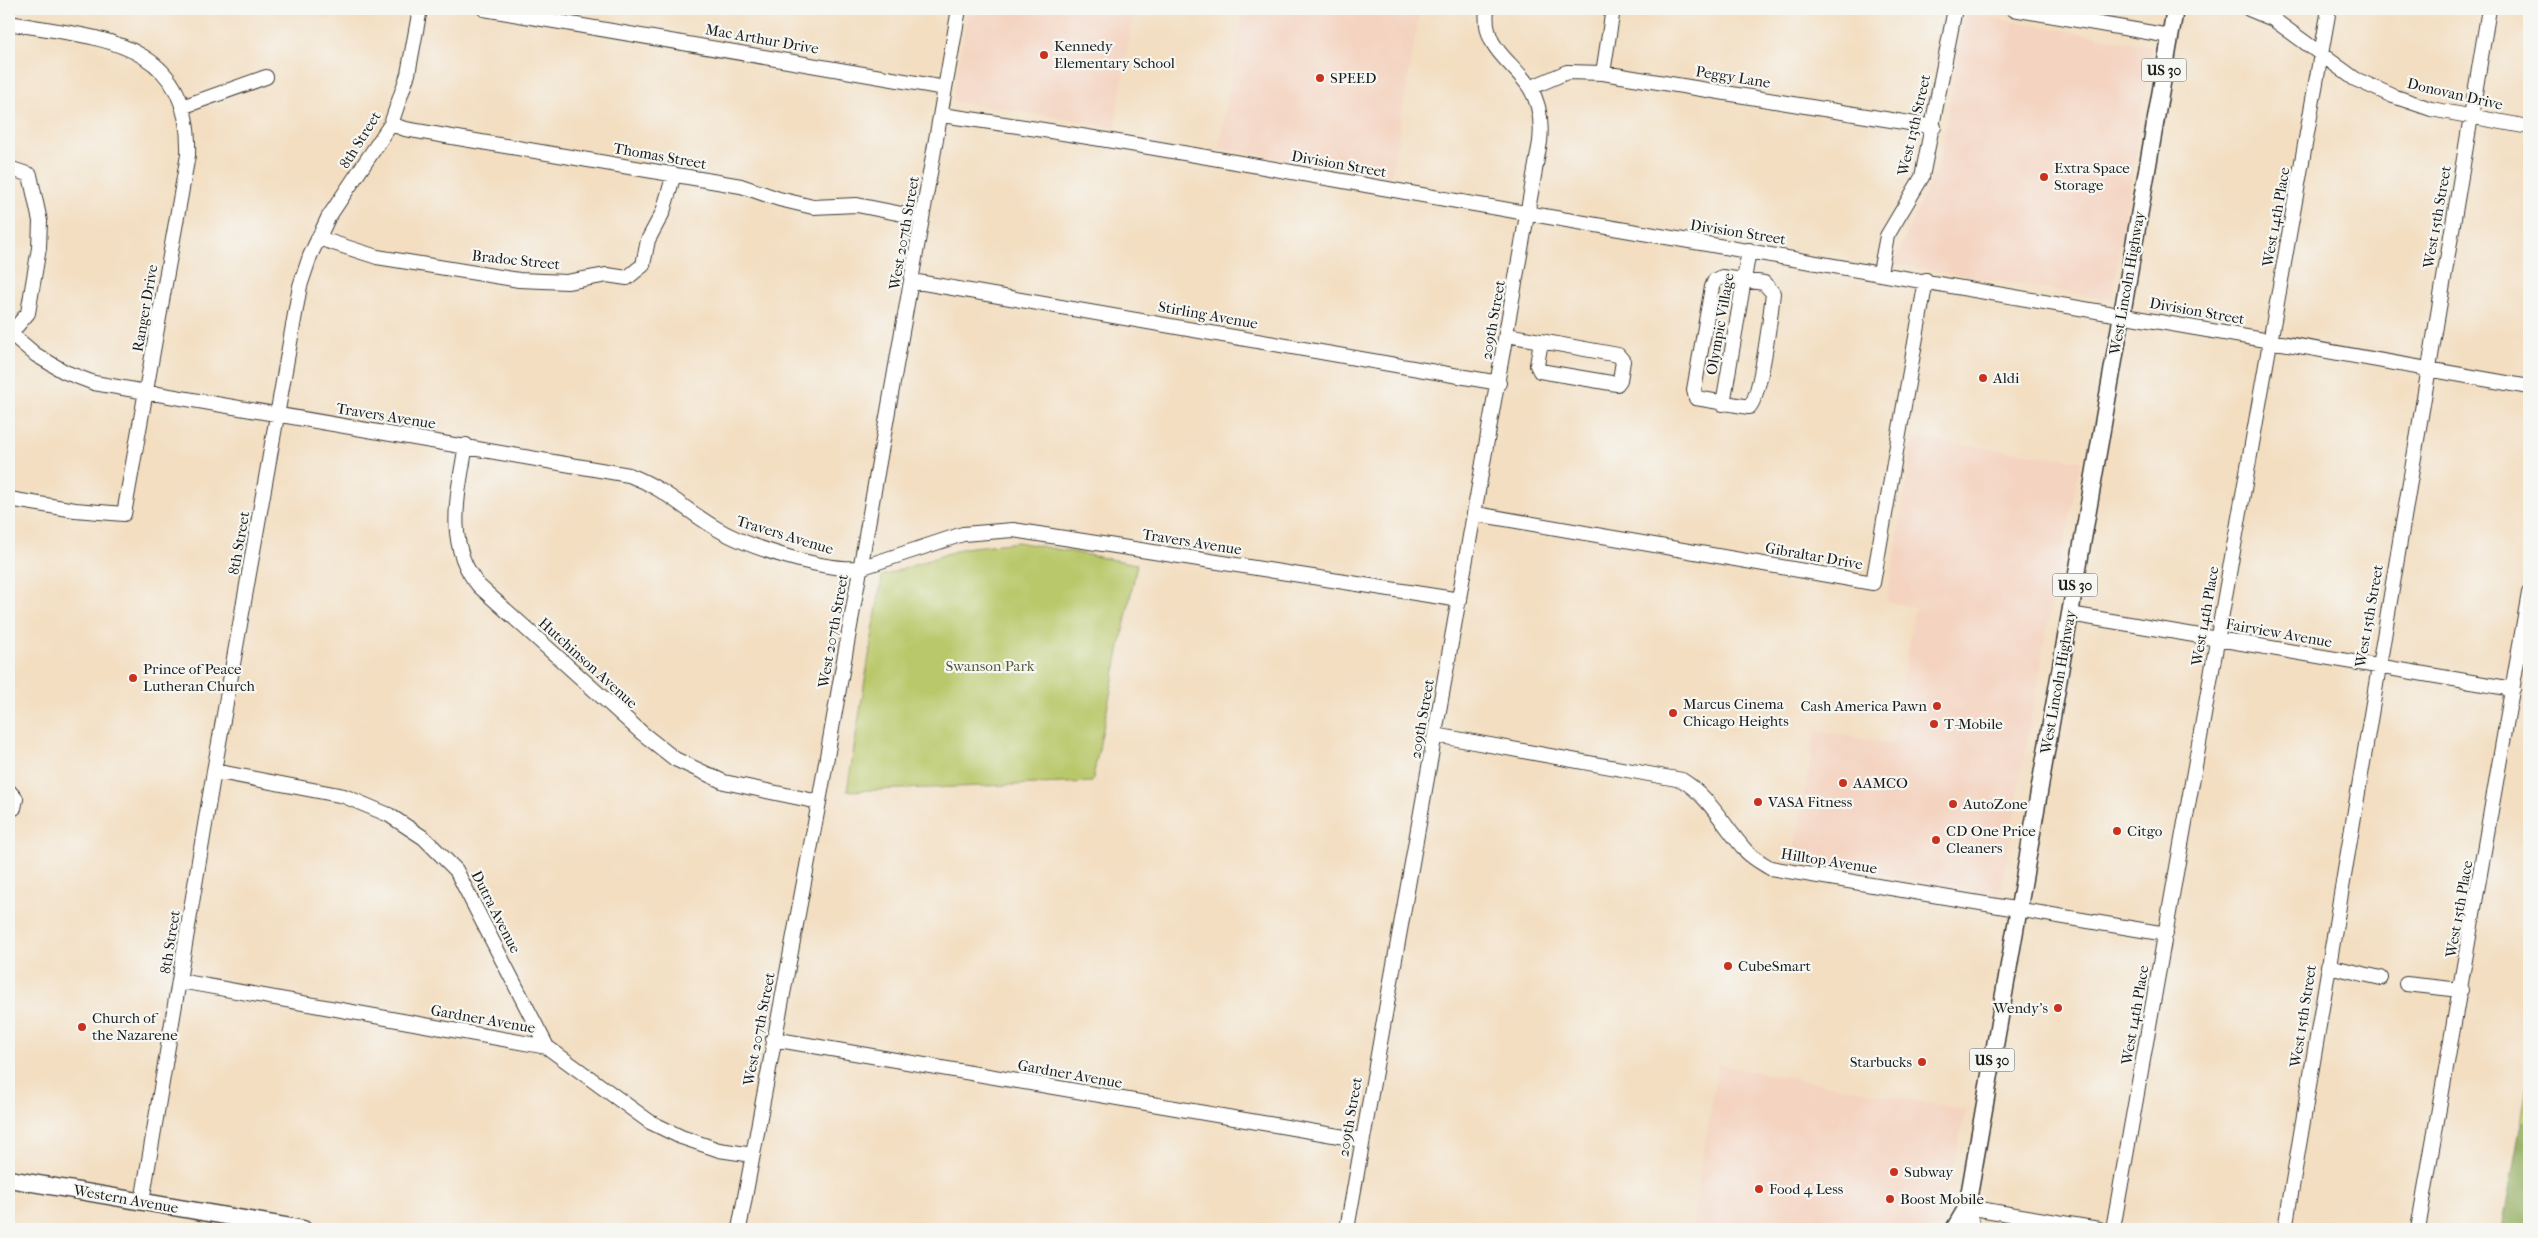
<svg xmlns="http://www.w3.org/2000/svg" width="2538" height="1238" font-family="'IM FELL French Canon',serif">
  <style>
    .built { fill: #f4d3c0 }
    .green { fill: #b9c86a; stroke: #6a7243 }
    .forest { fill: #92ac5e; stroke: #57643d }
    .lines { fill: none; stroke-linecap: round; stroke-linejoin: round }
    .minor-casing { stroke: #3c3935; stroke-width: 16 }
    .major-casing { stroke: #3c3935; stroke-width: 19 }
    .minor { stroke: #fff; stroke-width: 14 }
    .major { stroke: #fff; stroke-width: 16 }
    .poi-dot { fill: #c8321e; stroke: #f6f6f2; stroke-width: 2 }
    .labels { text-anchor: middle; stroke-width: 4.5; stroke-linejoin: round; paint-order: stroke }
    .shield { fill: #f6f6f2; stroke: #5d5d5c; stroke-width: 1 }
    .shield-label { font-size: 14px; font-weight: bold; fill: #1c1c1c }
    .street-label { font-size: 15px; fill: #1c1c1c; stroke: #f6f6f2 }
    .poi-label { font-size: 15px; fill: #1c1c1c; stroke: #f6f6f2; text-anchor: start }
    .park-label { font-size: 15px; fill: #535837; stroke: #f6f6f2 }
  </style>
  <rect width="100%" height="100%" fill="#f6f6f2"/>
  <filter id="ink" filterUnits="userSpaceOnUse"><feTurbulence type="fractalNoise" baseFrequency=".02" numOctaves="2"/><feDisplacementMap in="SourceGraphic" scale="10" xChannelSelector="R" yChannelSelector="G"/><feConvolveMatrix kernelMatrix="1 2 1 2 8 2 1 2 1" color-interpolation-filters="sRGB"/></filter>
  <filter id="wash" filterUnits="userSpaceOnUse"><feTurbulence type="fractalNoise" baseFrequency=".0096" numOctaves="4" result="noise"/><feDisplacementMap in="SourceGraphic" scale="20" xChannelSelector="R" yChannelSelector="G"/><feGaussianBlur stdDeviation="1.12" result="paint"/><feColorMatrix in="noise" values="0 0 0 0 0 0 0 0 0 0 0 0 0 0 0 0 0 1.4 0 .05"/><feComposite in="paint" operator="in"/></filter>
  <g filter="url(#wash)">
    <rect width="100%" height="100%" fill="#f3dec1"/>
    <!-- built -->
    <path class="built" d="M275,9h56l-1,10z
      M968,9h166l-19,118 -162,-26z
      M1243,9h177l-29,168 -172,-29z
      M1966,13l186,33 -40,254 -219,-36 46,-102z
      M1914,438l167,23 -35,173 -46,261 -207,-36 23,-128 76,13 23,-136 -28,-7z
      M1718,1065l248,45 -27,119h-248z"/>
    <!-- green -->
    <path class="green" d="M1018,542l119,22 -45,218 -245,9 35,-215 82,-28z
      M2529,1072v52l-8,-1z"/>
    <!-- forest -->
    <path class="forest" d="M2521,1123l8,1v105h-27z"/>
  </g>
  <g filter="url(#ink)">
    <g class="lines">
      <defs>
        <path id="minor" d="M484,9l461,79
          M2013,9l157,27
          M2249,9l24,10 82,60 38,17 38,13 98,18
          M9,23c87,15 183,15 179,132l-64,359 -49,-4 -66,-11
          M1603,73l10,-64
          M1530,88l37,-16 36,1 331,54
          M182,107l84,-30
          M941,115c198,27 394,66 591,99 332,57 665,113 997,173
          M391,124l14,5 336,57 38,13 34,8 44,-2 65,13
          M9,168l21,7 10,46 -1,27 -11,65 -17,20
          M318,238l59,19 142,23 48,2 40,-7 20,3 16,-13 5,-25 15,-28 11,-38
          M1880,272l7,-36 35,-59 33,-168
          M1722,277l42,6 9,10c-2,20 -12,104 -24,114l-53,-9 -2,-8 18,-103 3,-7z
          M912,281l587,102
          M9,332l27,23 29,17 29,11 535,92c35,13 55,34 85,52 32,20 109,44 146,41l103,-34 50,-4 447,70
          M1507,335l111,20 5,6 -3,19 -3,4 -77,-13 -3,-6 4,-24
          M1723,404l26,-154
          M466,445c-8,48 -22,100 13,141l163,147 33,26 49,23 95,20
          M1476,514l397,69 53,-303
          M2070,614l443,75
          M1435,735l247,45c28,17 43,48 65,72 6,6 15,11 23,16l396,66
          M214,771l130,25 45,19 35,23 32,32 91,177
          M9,791l7,8 -2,9 -5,2
          M2328,966l53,12
          M180,981l367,66 103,75 31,15 38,13 34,5
          M2406,984l55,6
          M773,1039l589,101
          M142,1202l72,-431 86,-485 10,-30 18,-38 63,-94 17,-50 12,-65
          M1967,1207l132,22
          M739,1229l80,-427 140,-793
          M1347,1229l193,-1087c2,-19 0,-38 -10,-54 -18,-28 -48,-39 -43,-79
          M2113,1229l216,-1220
          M2285,1229l204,-1220
          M2418,1229l111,-636"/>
        <path id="major" d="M9,1179l294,50
          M1967,1207l5,22
          M1954,1229l13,-22 208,-1198"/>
      </defs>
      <!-- minor casing -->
      <use href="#minor" class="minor-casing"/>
      <!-- major casing -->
      <use href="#major" class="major-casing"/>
      <!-- minor -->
      <use href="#minor" class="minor"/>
      <!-- major -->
      <use href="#major" class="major"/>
    </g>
  </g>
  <!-- markers -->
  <g class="poi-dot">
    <circle cx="1044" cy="55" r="5"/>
    <circle cx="1320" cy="78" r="5"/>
    <circle cx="2044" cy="177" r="5"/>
    <circle cx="1983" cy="378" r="5"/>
    <circle cx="133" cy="678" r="5"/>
    <circle cx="1937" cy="706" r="5"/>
    <circle cx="1673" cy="713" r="5"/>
    <circle cx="1934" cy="724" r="5"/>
    <circle cx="1843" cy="783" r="5"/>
    <circle cx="1758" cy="802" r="5"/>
    <circle cx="1953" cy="804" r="5"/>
    <circle cx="2117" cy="831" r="5"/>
    <circle cx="1936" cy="840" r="5"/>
    <circle cx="1728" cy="966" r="5"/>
    <circle cx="2058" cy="1008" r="5"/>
    <circle cx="82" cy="1027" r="5"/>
    <circle cx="1922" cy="1062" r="5"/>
    <circle cx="1894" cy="1172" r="5"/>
    <circle cx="1759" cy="1189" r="5"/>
    <circle cx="1890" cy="1199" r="5"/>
  </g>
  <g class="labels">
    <!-- shield labels -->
    <g class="shield">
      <rect x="2141.5" y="58.5" width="45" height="23" rx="4"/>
      <rect x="2052.5" y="573.5" width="45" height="23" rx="4"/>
      <rect x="1969.5" y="1048.5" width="45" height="23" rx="4"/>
    </g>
    <g class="shield-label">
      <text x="2164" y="75">US 30</text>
      <text x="2075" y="590">US 30</text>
      <text x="1992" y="1065">US 30</text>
    </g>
    <!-- street labels -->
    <g class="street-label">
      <text transform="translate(762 39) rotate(10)" y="5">Mac Arthur Drive</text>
      <text transform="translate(1733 77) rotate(9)" y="5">Peggy Lane</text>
      <text transform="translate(2455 94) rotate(13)" y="5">Donovan Drive</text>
      <text transform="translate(1914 125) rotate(-77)" y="5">West 13th Street</text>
      <text transform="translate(360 140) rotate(-58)" y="5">8th Street</text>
      <text transform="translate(660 156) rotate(10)" y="5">Thomas Street</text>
      <text transform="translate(1339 164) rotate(10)" y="5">Division Street</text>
      <text transform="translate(2276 217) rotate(-80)" y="5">West 14th Place</text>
      <text transform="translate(2437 217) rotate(-80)" y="5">West 15th Street</text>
      <text transform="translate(1738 232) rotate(9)" y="5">Division Street</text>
      <text transform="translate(904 233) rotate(-80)" y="5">West 207th Street</text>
      <text transform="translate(516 260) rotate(6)" y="5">Bradoc Street</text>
      <text transform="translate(2127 283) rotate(-80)" y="5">West Lincoln Highway</text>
      <text transform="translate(145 308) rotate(-80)" y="5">Ranger Drive</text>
      <text transform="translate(2197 311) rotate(10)" y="5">Division Street</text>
      <text transform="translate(1208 315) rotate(10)" y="5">Stirling Avenue</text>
      <text transform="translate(1493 320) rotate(-80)" y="5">209th Street</text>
      <text transform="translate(1720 324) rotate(-80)" y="5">Olympic Village</text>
      <text transform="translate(386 416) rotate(9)" y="5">Travers Avenue</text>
      <text transform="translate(785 535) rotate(17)" y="5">Travers Avenue</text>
      <text transform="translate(1192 542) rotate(9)" y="5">Travers Avenue</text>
      <text transform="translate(239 543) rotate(-80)" y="5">8th Street</text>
      <text transform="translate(1814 556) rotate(10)" y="5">Gibraltar Drive</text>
      <text transform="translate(2205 616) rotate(-80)" y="5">West 14th Place</text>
      <text transform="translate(2369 616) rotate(-80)" y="5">West 15th Street</text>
      <text transform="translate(833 631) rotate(-80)" y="5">West 207th Street</text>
      <text transform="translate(2279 633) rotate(10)" y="5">Fairview Avenue</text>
      <text transform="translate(588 663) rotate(42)" y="5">Hutchinson Avenue</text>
      <text transform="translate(2058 682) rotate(-80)" y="5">West Lincoln Highway</text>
      <text transform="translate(1422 719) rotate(-80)" y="5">209th Street</text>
      <text transform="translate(1829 861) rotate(9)" y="5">Hilltop Avenue</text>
      <text transform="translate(2459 909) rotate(-80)" y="5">West 15th Place</text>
      <text transform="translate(496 912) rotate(63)" y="5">Dutra Avenue</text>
      <text transform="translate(170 942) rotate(-81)" y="5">8th Street</text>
      <text transform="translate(2135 1015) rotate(-80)" y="5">West 14th Place</text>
      <text transform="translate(2303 1016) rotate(-81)" y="5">West 15th Street</text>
      <text transform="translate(483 1019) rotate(10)" y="5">Gardner Avenue</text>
      <text transform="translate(759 1029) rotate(-79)" y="5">West 207th Street</text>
      <text transform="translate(1070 1074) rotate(10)" y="5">Gardner Avenue</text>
      <text transform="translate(1350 1117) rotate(-80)" y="5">209th Street</text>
      <text transform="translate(126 1199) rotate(10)" y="5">Western Avenue</text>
    </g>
    <!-- poi labels -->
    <g class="poi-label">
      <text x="1054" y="51">Kennedy<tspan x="1054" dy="17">Elementary School</tspan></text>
      <text x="1330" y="83">SPEED</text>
      <text x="2054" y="173">Extra Space<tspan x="2054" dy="17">Storage</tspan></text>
      <text x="1993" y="383">Aldi</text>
      <text x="143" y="674">Prince of Peace<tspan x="143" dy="17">Lutheran Church</tspan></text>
      <text x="1683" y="709">Marcus Cinema<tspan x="1683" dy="17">Chicago Heights</tspan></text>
      <text x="1927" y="711" text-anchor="end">Cash America Pawn</text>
      <text x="1944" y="729">T-Mobile</text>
      <text x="1853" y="788">AAMCO</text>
      <text x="1768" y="807">VASA Fitness</text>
      <text x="1963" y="809">AutoZone</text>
      <text x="1946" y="836">CD One Price<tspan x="1946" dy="17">Cleaners</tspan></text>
      <text x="2127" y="836">Citgo</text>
      <text x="1738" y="971">CubeSmart</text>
      <text x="2048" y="1013" text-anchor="end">Wendy's</text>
      <text x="92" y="1023">Church of<tspan x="92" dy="17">the Nazarene</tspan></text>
      <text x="1912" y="1067" text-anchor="end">Starbucks</text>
      <text x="1904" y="1177">Subway</text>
      <text x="1769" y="1194">Food 4 Less</text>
      <text x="1900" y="1204">Boost Mobile</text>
    </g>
    <!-- park labels -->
    <g class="park-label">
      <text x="990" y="671">Swanson Park</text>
    </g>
  </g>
  <!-- margin -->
  <rect width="2538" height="1238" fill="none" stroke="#f6f6f2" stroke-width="30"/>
</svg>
